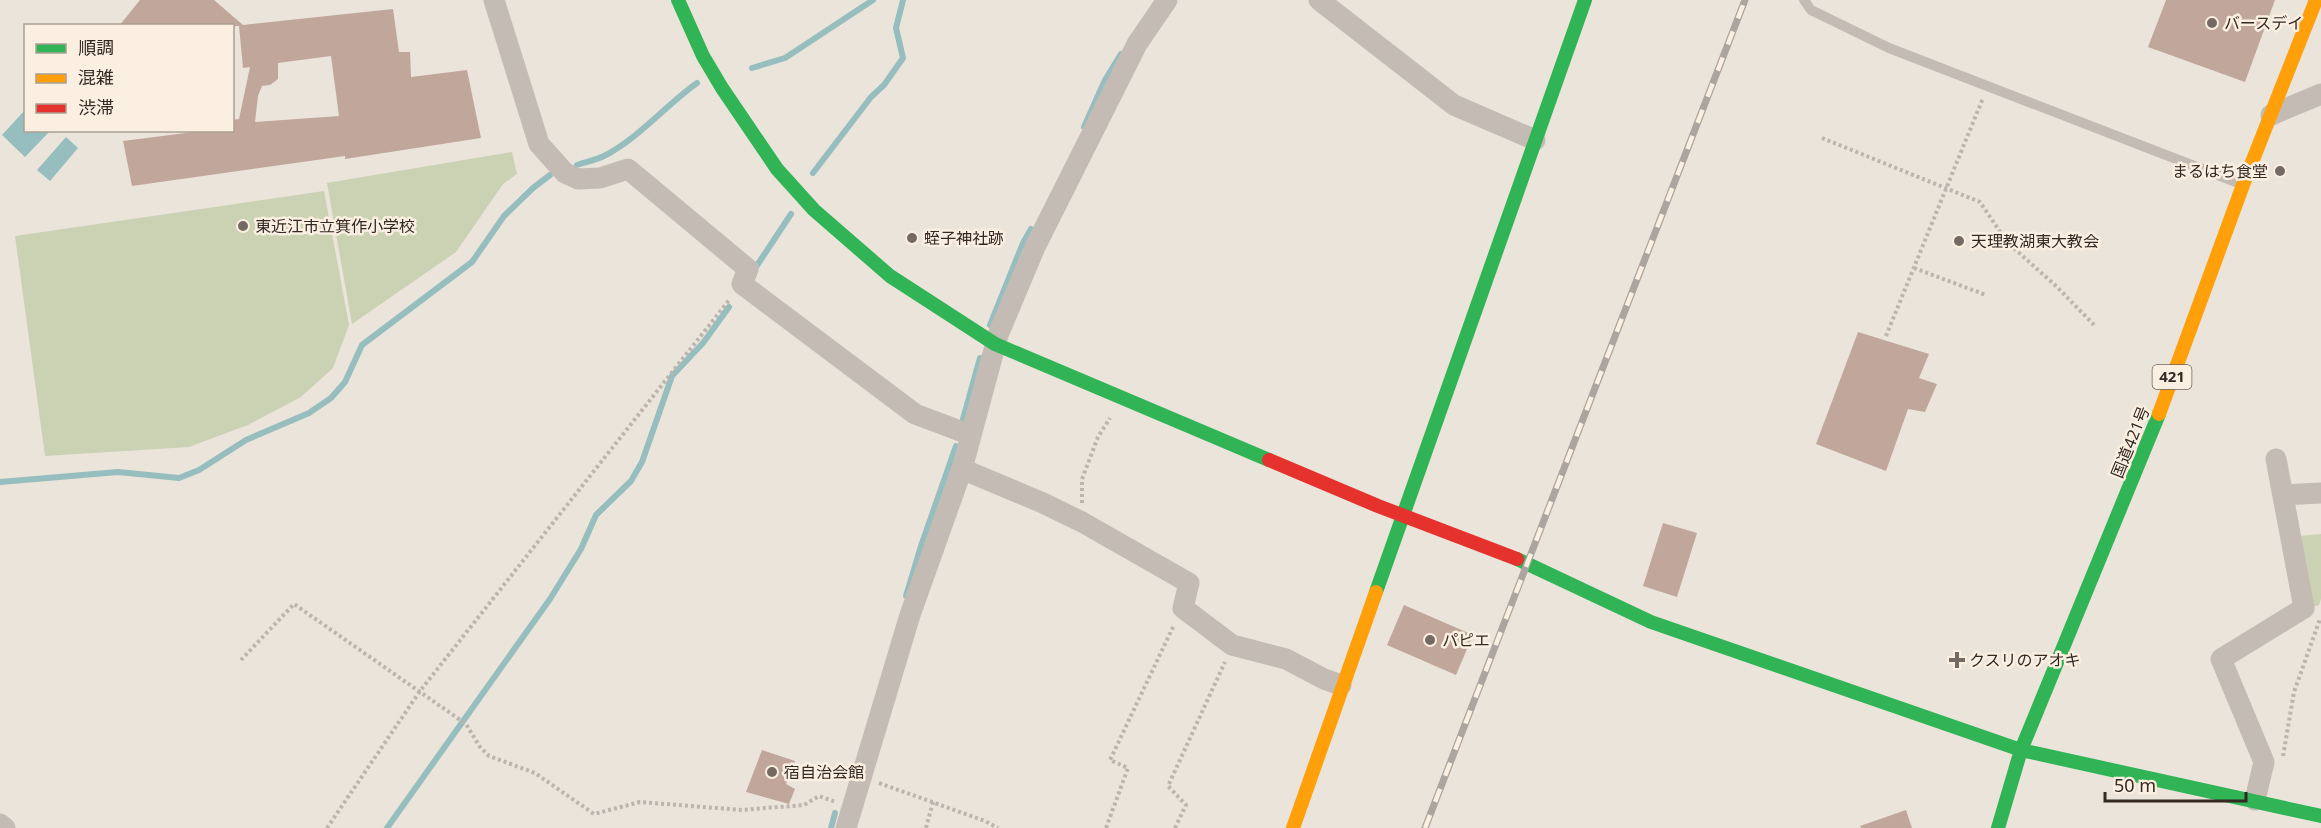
<svg xmlns="http://www.w3.org/2000/svg" width="2321" height="828" font-family="'Noto Sans','Noto Sans JP',sans-serif">
  <style>
    .green { fill: #cbd1b3 }
    .water { fill: #96bebe }
    .lines { fill: none; stroke-linecap: round; stroke-linejoin: round }
    .stream { stroke: #96bebe; stroke-width: 6 }
    .building { fill: #c1a79b; fill-rule: evenodd }
    .path { stroke: #bcb4ad; stroke-width: 4; stroke-dasharray: 3 3; stroke-linecap: butt }
    .lane { stroke: #c4bcb4; stroke-width: 10 }
    .street { stroke: #c4bcb4; stroke-width: 21 }
    .fast { stroke: #30b455; stroke-width: 14 }
    .slow { stroke: #ff9f0a; stroke-width: 14 }
    .jam { stroke: #e5322d; stroke-width: 14 }
    .rail-casing { stroke: #aba49f; stroke-width: 7 }
    .rail { stroke: #faefe0; stroke-width: 4.5; stroke-dasharray: 14; stroke-linecap: butt }
    .poi-dot { fill: #746a63; stroke: #faefe0; stroke-width: 2 }
    .labels { text-anchor: middle; stroke-width: 5; stroke-linejoin: round; paint-order: stroke }
    .shield { fill: #faefe0; stroke: #6f645c; stroke-width: 1.5 }
    .shield-label { font-size: 15px; font-weight: bold; fill: #342923 }
    .poi-label { font-size: 16px; fill: #342923; stroke: #faefe0; text-anchor: start }
    .street-label { font-size: 16px; fill: #342923; stroke: #faefe0 }
  </style>
  <rect width="100%" height="100%" fill="#ebe4db"/>
  <!-- green -->
  <path class="green" d="M512,152l5,22 -14,10 -47,68 -104,72 -25,-141z
    M324,191l25,134 -16,43 -32,29 -53,28 -59,22 -144,9 -30,-220z
    M2321,534v65l-2,6 -7,2 -13,-71z"/>
  <!-- water -->
  <path class="water" d="M25,110l1,20 24,1 -25,26 -23,-22z
    M66,137l12,11 -28,33 -13,-11z"/>
  <g class="lines">
    <!-- stream -->
    <path class="stream" d="M752,68l33,-10 88,-58
      M1084,127l21,-47 16,-26
      M577,165c9,-3 19,-5 27,-9 35,-18 62,-51 93,-73
      M813,173l58,-76 13,-12 19,-27 -7,-30 7,-28
      M754,270l37,-56
      M990,325l33,-82 8,-14
      M963,419l17,-61
      M0,482l118,-10 61,6 20,-8 47,-30 63,-27 22,-15 14,-16 17,-37 110,-83 32,-46 29,-28 17,-13
      M906,596l15,-50 35,-100
      M387,828l163,-229 31,-50 15,-34 35,-34 11,-19 30,-86 31,-33 26,-36
      M831,828l4,-15"/>
  </g>
  <!-- building -->
  <path class="building" d="M140,0h74l29,25 150,-16 6,43h11l1,25 56,-7 14,68 -136,21v-3l-213,30 -9,-45 86,-11h23v-10l7,-1 11,-52 -7,1 -4,-42h-120zM331,56l8,60 -84,6 3,-26 4,-10 8,-1 8,-6v-16z
    M2166,0h109l-30,82 -97,-35z
    M1858,332l71,22 -10,24 18,6 -12,28 -17,-3 -22,62 -70,-27z
    M1663,523l34,10 -20,64 -34,-11z
    M1404,605l69,30 -17,40 -69,-30z
    M762,750l33,11 -9,23 9,5 -6,15 -43,-12z
    M1906,810l6,18h-51l-1,-2z"/>
  <g class="lines">
    <!-- path -->
    <path class="path" d="M1822,138l158,64 27,40 50,45 39,40
      M1914,268l72,27
      M1886,336l97,-238
      M1082,503v-24l16,-42 12,-19
      M241,660l53,-56 172,120 14,23 9,9 46,17 59,41 46,-12 102,8 62,-5 15,-9 17,6
      M2283,756l11,-64 26,-73
      M879,783l106,38 13,7
      M327,828l93,-137 310,-392
      M926,828l7,-26
      M1106,828l22,-60 -18,-8 64,-135
      M1175,828l11,-23 -18,-19 57,-124"/>
    <!-- lane -->
    <path class="lane" d="M1804,0l7,10 78,38 352,136"/>
    <!-- street -->
    <path class="street" d="M494,0l45,144 26,29 13,6 22,-1 28,-9 120,100 -6,15 173,130 56,21
      M1319,0l135,105 81,35
      M2271,115l50,-21
      M962,469l81,34 39,19 107,61 -6,25 49,37 54,14 38,20 17,6
      M2283,495l38,-2
      M2255,800l9,-38 -43,-103 83,-51 -28,-149
      M0,824l5,4
      M846,828l64,-213 52,-146 36,-134 37,-88 102,-203 30,-44"/>
    <!-- fast -->
    <path class="fast" d="M678,0l25,56 19,32 55,81 37,41 76,66 105,68 274,116
      M1517,559l134,63 370,128
      M1376,592l209,-592
      M2021,750l300,66
      M1998,828l23,-78 138,-336"/>
    <!-- slow -->
    <path class="slow" d="M2159,414l84,-229 73,-185
      M1293,828l83,-236"/>
    <!-- jam -->
    <path class="jam" d="M1269,460l109,46 139,53"/>
    <defs>
      <path id="rail" d="M1425,828l320,-828"/>
    </defs>
    <!-- rail casing -->
    <use href="#rail" class="rail-casing"/>
    <!-- rail -->
    <use href="#rail" class="rail"/>
  </g>
  <!-- markers -->
  <g class="poi-dot">
    <circle cx="2212" cy="23" r="6"/>
    <circle cx="2280" cy="171" r="6"/>
    <circle cx="243" cy="226" r="6"/>
    <circle cx="912" cy="238" r="6"/>
    <circle cx="1959" cy="241" r="6"/>
    <circle cx="1430" cy="640" r="6"/>
    <path d="M1954 651h6v6h6v6h-6v6h-6v-6h-6v-6h6z"/>
    <circle cx="772" cy="772" r="6"/>
  </g>
  <g class="labels">
    <!-- shield labels -->
    <rect class="shield" x="2152.5" y="365" width="39" height="24" rx="4.5"/>
    <g class="shield-label">
      <text x="2172" y="382">421</text>
    </g>
    <!-- poi labels -->
    <g class="poi-label">
      <text x="2224" y="29">バースデイ</text>
      <text x="2268" y="177" text-anchor="end">まるはち食堂</text>
      <text x="255" y="232">東近江市立箕作小学校</text>
      <text x="924" y="244">蛭子神社跡</text>
      <text x="1971" y="247">天理教湖東大教会</text>
      <text x="1442" y="646">パピエ</text>
      <text x="1969" y="666">クスリのアオキ</text>
      <text x="784" y="778">宿自治会館</text>
    </g>
    <!-- street labels -->
    <g class="street-label">
      <text transform="translate(2130 442) rotate(-68)" y="6">国道421号</text>
    </g>
  </g>
  <!-- legend -->
  <rect x="24" y="24" width="210" height="108" fill="#faefe0" stroke="#aba094" stroke-width="1.5"/>
  <rect x="36" y="44" width="30" height="9" fill="#30b455" stroke="#aba094" stroke-width="1.5"/>
  <text x="78" y="54" font-size="18" fill="#342923">順調</text>
  <rect x="36" y="74" width="30" height="9" fill="#ff9f0a" stroke="#aba094" stroke-width="1.5"/>
  <text x="78" y="84" font-size="18" fill="#342923">混雑</text>
  <rect x="36" y="104" width="30" height="9" fill="#e5322d" stroke="#aba094" stroke-width="1.5"/>
  <text x="78" y="114" font-size="18" fill="#342923">渋滞</text>
  <!-- scale -->
  <path d="M2105 792v9h141v-9" fill="none" stroke="#342923" stroke-width="3"/>
  <text x="2114" y="792" font-size="18" fill="#342923" stroke="#faefe0" stroke-width="4.5" paint-order="stroke">50 m</text>
</svg>
